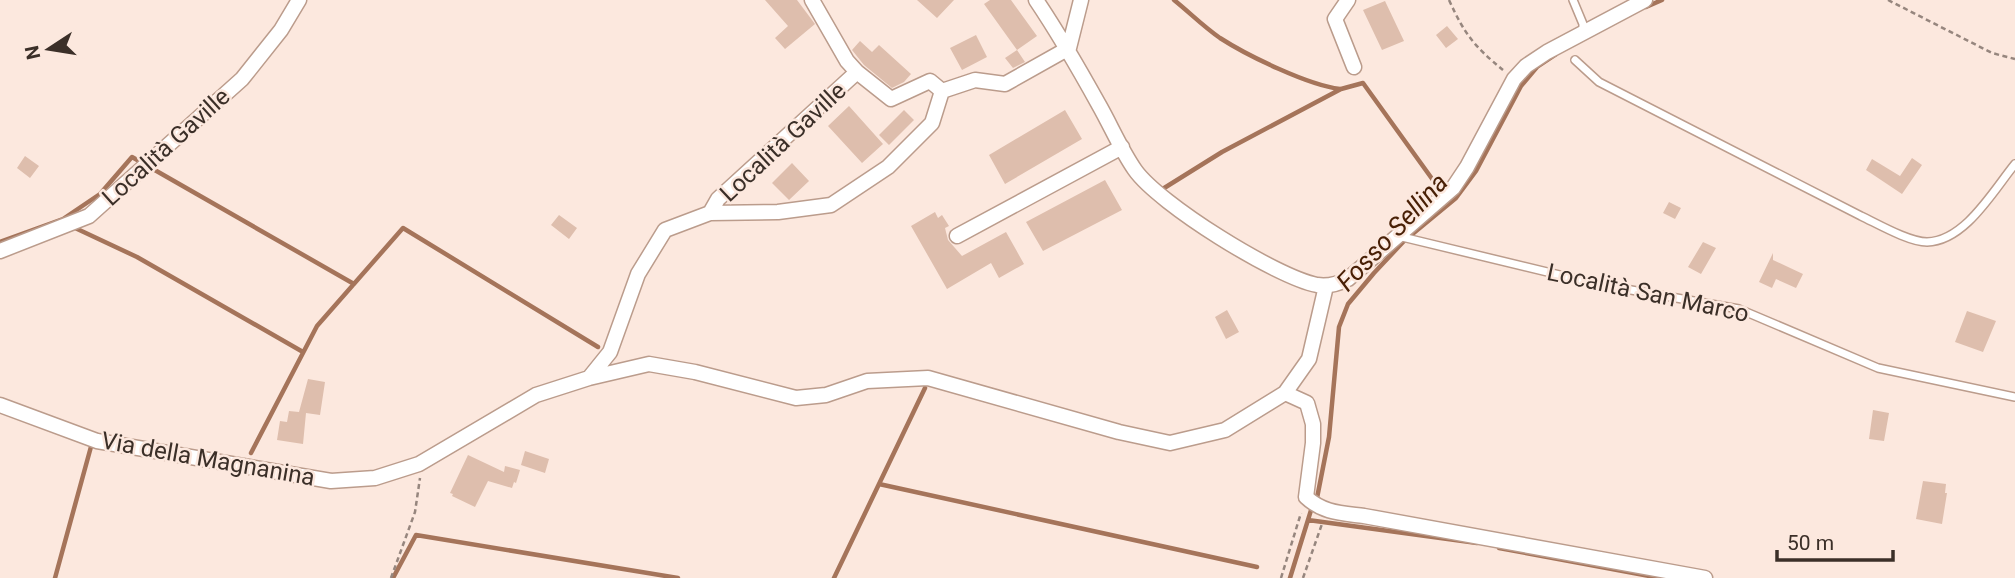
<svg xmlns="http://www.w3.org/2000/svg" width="2015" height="578" font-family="Roboto,sans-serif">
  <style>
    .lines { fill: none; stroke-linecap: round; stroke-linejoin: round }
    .stream { stroke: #a5745a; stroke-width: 4.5 }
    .building { fill: #debead }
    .lane-casing { stroke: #bb9c8c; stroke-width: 10 }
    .street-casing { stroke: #bb9c8c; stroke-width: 17 }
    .path { stroke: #96867e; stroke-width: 2.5; stroke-dasharray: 5 3.5; stroke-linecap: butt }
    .lane { stroke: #fff; stroke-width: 7 }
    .street { stroke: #fff; stroke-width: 14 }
    .labels { text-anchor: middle; stroke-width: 5; stroke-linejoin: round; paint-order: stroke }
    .street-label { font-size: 24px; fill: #3b2f28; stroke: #fce8de }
    .water-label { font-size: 26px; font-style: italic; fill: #492006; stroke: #fce8de }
  </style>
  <rect width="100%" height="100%" fill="#fce8de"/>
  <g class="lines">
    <!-- stream -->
    <path class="stream" d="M1174,0c15,12 30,27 46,38 28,18 88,47 120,51
      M1646,7l16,-7
      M1161,190l61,-38 119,-63 22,-6 80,111
      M73,227l64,30 166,95
      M0,242l63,-23 37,-25 32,-37 222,127
      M251,453l66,-127 86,-98 195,119
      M879,484l378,83
      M1308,520l169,23
      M1499,548l161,30
      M55,578l37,-135
      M393,578l23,-43 262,43
      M834,578l91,-190
      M1290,578l22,-71 5,-9 12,-61 10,-110 9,-23 26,-31 30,-32 52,-43 20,-27 45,-85 16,-19 18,-12"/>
  </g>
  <!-- building -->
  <path class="building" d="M765,0h32l18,24 -30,25 -10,-11 13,-12z
    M917,0h37l-17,18z
    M990,0h21l26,36 -20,14 -33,-46z
    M1385,1l19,40 -22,9 -19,-40z
    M1447,26l11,13 -12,9 -10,-13z
    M976,35l11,22 -25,13 -12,-22z
    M860,41l12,11 7,-7 32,29 -7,8 -12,6 -28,-23 -12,-15z
    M1017,50l8,12 -12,6 -8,-10z
    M849,106l34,38 -21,19 -34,-37z
    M904,110l10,10 -25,25 -10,-10z
    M1065,110l17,29 -77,45 -16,-29z
    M25,156l14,10 -9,12 -13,-10z
    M1912,158l10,7 -20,29 -36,-24 6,-11 28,17z
    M792,163l17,18 -20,19 -17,-17z
    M1105,180l17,30 -79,41 -17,-29z
    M1669,202l12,6 -6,11 -12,-6z
    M935,212l3,6 4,-3 7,11 -4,2 3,12 14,16 44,-24 18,32 -25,14 -8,-15 -44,26 -36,-63z
    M559,215l18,13 -8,11 -18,-14z
    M1703,242l13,6 -15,26 -13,-7z
    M1773,253v7l30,14 -7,14 -20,-9 -4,9 -13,-6z
    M1227,310l12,22 -13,7 -11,-22z
    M1967,311l29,10 -13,31 -28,-10z
    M308,379l17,3 -5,33 -14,-2 -3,31 -26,-4 3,-19 7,1 2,-11 10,1z
    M1873,410l16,3 -5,28 -15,-2z
    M525,451l24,8 -4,14 -24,-8z
    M468,455l36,17 1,-6 15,4 -4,13 -2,-1 -2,6 -24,-7 -13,26 -23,-11 1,-2 -3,-1z
    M1923,481l23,3 -1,9h2l-5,31 -26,-5z"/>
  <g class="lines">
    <defs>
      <path id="lane" d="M1573,0l10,24v8
        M1575,60l24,22 262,134c17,8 48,26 66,26 38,-1 66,-51 88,-78
        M1398,236l199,48 142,25 139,59 137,29"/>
      <path id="street" d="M1036,0c23,34 43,69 63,105 12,21 22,45 36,65 24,34 141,107 182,115 12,2 21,-1 31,-6l105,-91 14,-21 47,-88 12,-13 21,-14 98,-52
        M1348,0l-13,19 19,48
        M942,91l33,-11 30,4 64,-36 12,-48
        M710,213l8,-14 139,-127
        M957,236l165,-89
        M0,251l89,-35 153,-137 39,-49 18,-30
        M589,378l21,-26 28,-78 27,-44 45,-17 68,-1 53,-7 57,-38 44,-44 10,-32 -12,-10 -39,18 -34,-27 -10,-11 -35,-61
        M1285,393l22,10 6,21v19l-7,54c17,16 35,16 58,19l341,62
        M0,405l97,36 234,40 44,-3 44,-14 117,-69 53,-17 60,-14 46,8 101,26 30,-3 41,-14 61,-3 191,54 51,11 55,-13 60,-37 24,-34 17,-73"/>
    </defs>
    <!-- lane casing -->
    <use href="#lane" class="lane-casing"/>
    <!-- street casing -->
    <use href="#street" class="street-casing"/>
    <!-- path -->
    <path class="path" d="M1449,0c16,35 25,46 54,70
      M1888,0l104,53 23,6
      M391,578l24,-66 5,-34
      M1281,578l20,-65
      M1303,578l19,-54"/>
    <!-- lane -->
    <use href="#lane" class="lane"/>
    <!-- street -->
    <use href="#street" class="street"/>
  </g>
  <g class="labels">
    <!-- street labels -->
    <g class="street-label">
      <text transform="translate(783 142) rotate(-43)" y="8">Località Gaville</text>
      <text transform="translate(166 147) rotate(-42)" y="8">Località Gaville</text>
      <text transform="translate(1648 293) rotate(12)" y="8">Località San Marco</text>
      <text transform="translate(208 459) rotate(10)" y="8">Via della Magnanina</text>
    </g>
    <!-- water labels -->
    <g class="water-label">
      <text transform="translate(1392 232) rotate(-47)" y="9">Fosso Sellina</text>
    </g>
  </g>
  <!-- north arrow -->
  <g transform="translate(49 49) rotate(258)" stroke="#fce8de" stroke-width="5" paint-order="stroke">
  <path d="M0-5L12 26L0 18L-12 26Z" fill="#3b2f28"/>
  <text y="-10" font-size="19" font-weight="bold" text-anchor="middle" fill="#3b2f28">N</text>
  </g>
  <!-- scale -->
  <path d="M1777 550v10h116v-10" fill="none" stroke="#3b2f28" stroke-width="3.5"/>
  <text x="1787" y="550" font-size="21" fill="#3b2f28" stroke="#fce8de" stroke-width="5" paint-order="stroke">50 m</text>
</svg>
